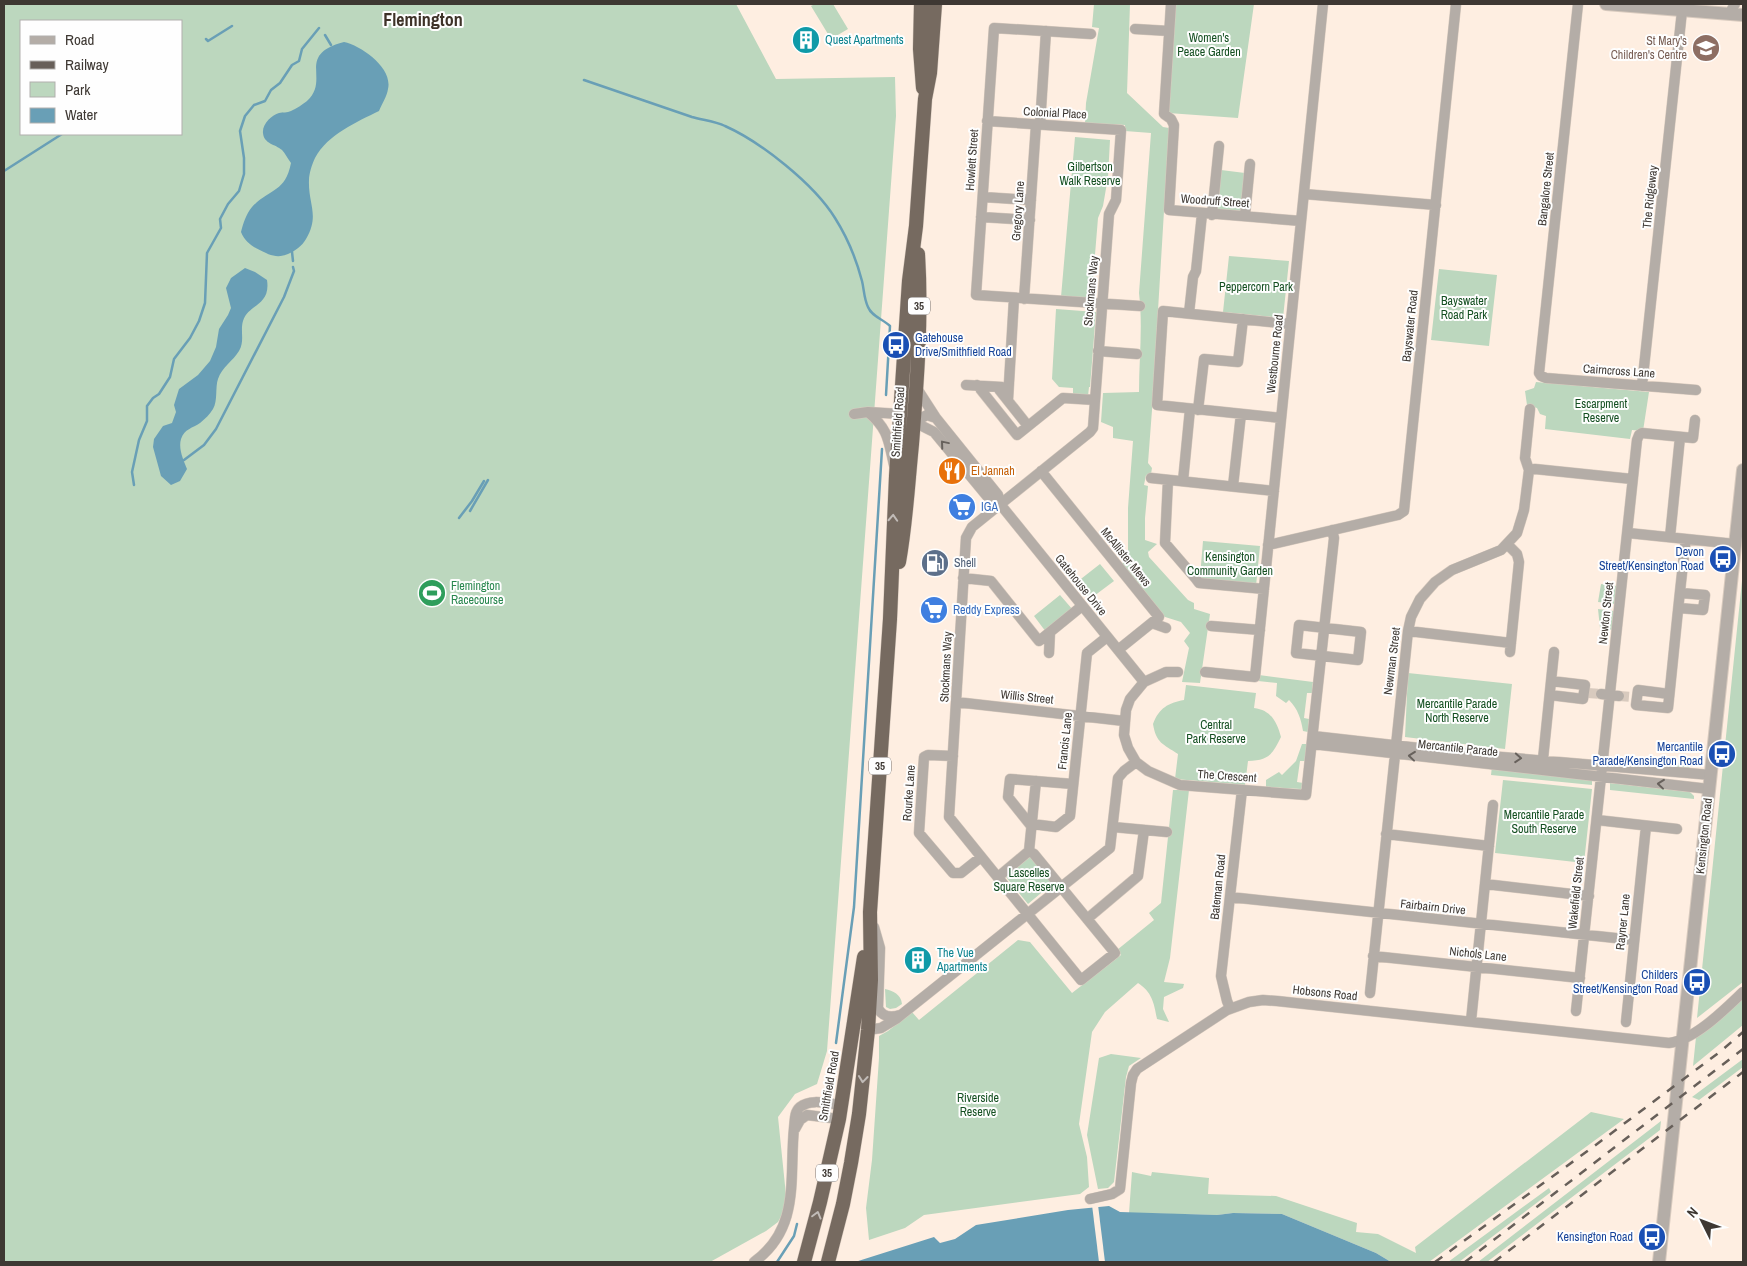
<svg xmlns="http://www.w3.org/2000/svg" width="1747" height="1266" font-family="'Archivo Narrow',sans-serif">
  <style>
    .green { fill: #bcd7be; fill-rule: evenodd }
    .water { fill: #699fb6 }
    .pier { fill: #feeee1 }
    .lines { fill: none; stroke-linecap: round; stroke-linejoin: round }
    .stream { stroke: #699fb6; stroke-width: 2.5 }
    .minor-tunnel { stroke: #d8cabe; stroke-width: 10; stroke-dasharray: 10 5; stroke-linecap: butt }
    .minor-casing { stroke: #d8cabe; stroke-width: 11 }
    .tertiary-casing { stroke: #d8cabe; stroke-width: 14 }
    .trunk-casing { stroke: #d8cabe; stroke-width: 15 }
    .minor { stroke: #b4ada7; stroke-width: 10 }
    .tertiary { stroke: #b4ada7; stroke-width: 12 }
    .trunk { stroke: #766a60; stroke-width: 14 }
    .rail { stroke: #675f59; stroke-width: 2.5; stroke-dasharray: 9 9; stroke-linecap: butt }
    .oneway { stroke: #67615c }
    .oneway2 { stroke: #c1bbb7 }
    .labels { text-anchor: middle; stroke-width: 4; stroke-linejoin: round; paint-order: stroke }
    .shield { fill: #fefefe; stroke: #787370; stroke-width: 1 }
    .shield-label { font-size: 11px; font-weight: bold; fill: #3e3833 }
    .park-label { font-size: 12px; fill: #144f21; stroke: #fefefe }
    .culture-label { font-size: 12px; fill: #0d838f; stroke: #fefefe; text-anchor: start }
    .education-label { font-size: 12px; fill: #785e54; stroke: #fefefe; text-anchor: end }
    .street-label { font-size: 12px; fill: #3e3833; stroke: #fefefe }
    .transit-label { font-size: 12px; fill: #164399; stroke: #fefefe; text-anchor: end }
    .food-label { font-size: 12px; fill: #c56008; stroke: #fefefe; text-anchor: start }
    .shop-label { font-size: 12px; fill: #366cbe; stroke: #fefefe; text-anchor: start }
    .service-label { font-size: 12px; fill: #4e5e75; stroke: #fefefe; text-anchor: start }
    .leisure-label { font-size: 12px; fill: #27864d; stroke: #fefefe; text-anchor: start }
    .district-label { font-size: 18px; font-weight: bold; fill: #3e3228; stroke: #fefefe }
  </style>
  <rect width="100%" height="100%" fill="#feeee1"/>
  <!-- green -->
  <path class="green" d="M4,4h732l40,75 119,-2 1,39 -69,935 -10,33 -22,10 -17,23 9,88 -9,17 -12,9 -56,31h-706zM21,21h160v113h-160z
    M815,4h18l15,25 -17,10 -20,-33z
    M1094,4h36l-3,89 36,34 6,1 -17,282 -4,53 4,5 -1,6 -5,1 -2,10 4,1 -3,32v22l12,4 -9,8 1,5 39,43 6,3v6l16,5 -10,69 -18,-1 7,-34 -5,-7 6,-8 -9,-11 -19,-6 -42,-51 8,-7v-50l5,-67 -20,-3v-11l-12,-5 2,-29 36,-1c0,-33 4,-66 0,-99l12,-160 -26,-2v-6l-40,-2 1,-20 13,-75 -7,-1z
    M1173,4h81l-16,114 -70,-5z
    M1075,137l35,3 -2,37 -5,29 -5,12 -6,73 -5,7 -26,-1z
    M1221,170l24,3 -4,38 -24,-2z
    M1229,256l60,5 -6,57 -60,-6z
    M1439,269l58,6 -8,71 -58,-6z
    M1056,309l40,3 -6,75h-1l-1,9 -15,-2v-6l-14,-1 -7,-8z
    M1536,382l113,10 -6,39 -11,-1 -2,9 -85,-10 1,-13 -6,-2 -3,-6 -10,-3 -2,-14 9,-3z
    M1203,541l57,5 -4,40 -53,-5 -3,-4z
    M1100,564l14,17 -24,18 -13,-17z
    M1743,571v411l-46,36z
    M1601,584l16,2 -2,18 -17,-2z
    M1060,595l13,15 -27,22 -12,-16z
    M1598,609l16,2 -2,19 -12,-2z
    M1408,673l104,11 -7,65 -100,-12z
    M1259,675l54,7 -1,11h-5l-3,25 5,1 -1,13 -5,-1c-2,-12 -5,-22 -14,-31l-3,3 -10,-7 1,-13 -19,-2z
    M1186,685l70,8 -2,15c17,2 23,14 27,29 -9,18 -12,23 -33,24l-3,24 -70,-6 3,-25c-15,-10 -22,-11 -25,-30 6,-16 15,-21 31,-24z
    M1302,744h5l-1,17h-6l-3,21 6,1 -2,6 -35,-2v-7l13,-8 3,3 14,-14z
    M1621,757l69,7 -1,6 -69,-8z
    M1492,766l100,13v6l-101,-10z
    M1503,780l89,9 -8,74 -89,-10z
    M1610,783l80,9 4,4v3l-84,-9z
    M1173,790h16l-19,168 -6,24 20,2 -1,4 -19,9 -1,12 6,13 -12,-3c-3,-16 -5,-27 -19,-36l-33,29 -13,20 -13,92 8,33 2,30 -9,7 -156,21 -19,13 -36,12 -3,-32 6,-48 7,-102v-22l9,-5 24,-19 7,8 99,-80 12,2 42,51 49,-38 -4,-5 37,-30 -5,-7 12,-10z
    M1031,856l22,27 -25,21 -22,-27z
    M885,989c8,2 16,5 17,15l-6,4 -6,1 -4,-2z
    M1743,997v28l-50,41 3,-29z
    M1111,1054l30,4 -12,8 -3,11 -12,105 -6,6 -10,1 -11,-54 12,-77z
    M1743,1059v8l-44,33 -7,-3z
    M1591,1112l33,7 -195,143h-38l-15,-9 -94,-39 -49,-1 -16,2 -88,-2 3,-41 19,4 1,-4 57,6 -1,16 68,2 81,27 -1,9 22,2 38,19 -1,-6z
    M1661,1121l-1,9 -173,132h-9z
    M1549,1188l2,4 -92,70h-11z"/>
  <!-- water -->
  <path class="water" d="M344,42c18,4 49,26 44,47 -1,7 -6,15 -9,22 -22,11 -51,23 -64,47 -3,6 -6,16 -6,22 -1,24 11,35 -3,59 -4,7 -11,12 -18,15 -7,3 -14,3 -22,-1 -11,-5 -20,-9 -25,-21 2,-8 5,-18 11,-25 18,-19 33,-14 39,-44 -3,-4 -6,-10 -9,-13 -7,-6 -18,-6 -19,-17 -1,-9 9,-18 16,-20 4,-1 8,0 12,-2 5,-2 12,-7 16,-10 24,-22 -12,-46 37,-59z
    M245,268l10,4 12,8c4,26 -19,24 -24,41 -3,10 2,20 -4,30 -6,10 -17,16 -21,28 -3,8 0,22 -5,30 -3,5 -8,10 -13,14 -7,5 -16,6 -19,16 -3,10 3,22 6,30l-7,12 -9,4 -10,-9 -8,-29 1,-8 9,-13 9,-3 4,-11 -2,-7 5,-16 19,-14 12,-14 6,-14 3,-18 9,-14 3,-7 -5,-20 5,-10z
    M1109,1206l11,6 97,3 16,-2 49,1 94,39 15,9h-536l79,-25 6,6 15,-4 21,-14 92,-15z"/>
  <!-- pier -->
  <path class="pier" d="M1092,1205h6l7,57h-6z"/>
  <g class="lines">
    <!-- stream -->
    <path class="stream" d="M325,35l6,10
      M206,39l2,2 24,-15
      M584,80c36,12 72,25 108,37 10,3 23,4 33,9 36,16 89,58 110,92 12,19 21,40 27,63 2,8 2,18 6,26 4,10 15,12 22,19l-4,69
      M4,171l58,-37
      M292,252l1,9
      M184,460l20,-15 12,-16 68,-132 10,-26 -1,-4
      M134,485l-2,-13 7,-32 8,-19v-15l6,-8 6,-4 11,-17 4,-18 16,-21 9,-17 6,-18 2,-50 14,-25 -1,-9 8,-15 11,-13 5,-17v-16l-4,-27 5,-15 9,-11 11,-4 6,-11 9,-7 12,-18 7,-4 3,-12 17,-21
      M470,511l18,-31
      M459,518l13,-17 12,-20
      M836,1043l18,-136 28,-458
      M777,1262l17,-26 3,-12"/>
    <!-- minor-tunnel -->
    <path class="minor-tunnel" d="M1588,693l13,1
      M1619,696l12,1"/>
    <defs>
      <path id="minor" d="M1171,4l-7,110 7,5 3,6 -5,85 132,11
        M1578,4l-39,369 2,3 5,2 150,12
        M1729,14l6,-10
        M1135,29l34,2
        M1091,34l-97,-6 -18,267 164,11
        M987,121l134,9 -5,70 -7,14 -16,214 -3,4 -118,95 -6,11 -17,279 132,163 34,-27 -81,-99 -5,-3 -31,26
        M1040,125l6,-94
        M1304,194l132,11
        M983,197l48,3
        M1212,215l7,-69
        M1245,215l5,-51
        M981,217l49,3
        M1024,299l12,-174
        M1189,313l4,-36 3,-6 6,-57
        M1098,351l39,3
        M966,385l36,2
        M977,385l40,50 46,-37 32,2
        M1642,386l40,-375
        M916,387l20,31
        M997,387l31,39
        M1008,400l6,-102
        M1198,410l6,-51 34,3 5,-43
        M868,412c21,18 20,28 26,53
        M854,414l14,-2 32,2
        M1281,418l-124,-13 6,-94 127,13
        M914,422l13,-7 9,3 62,77 2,9 144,178
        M914,422l20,10 57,69 9,3
        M1529,470l6,-1 97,10
        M1041,471l118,146 -41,33
        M1151,478l123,13
        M1168,480l-3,63 31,36 3,4 65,6
        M1183,481l7,-72
        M1233,486l8,-72
        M1628,533l107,11
        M1670,537l10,-100
        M1507,544l10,10 2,8 -9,90
        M1268,545l130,-30 6,-4 52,-507
        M963,578l28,3 48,60 43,-35
        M1679,608l24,2 2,-15 -24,-2
        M1152,623l14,5
        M1299,625l62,7 -3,28 -62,-7z
        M1211,626l49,4
        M1408,631l103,12
        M1049,653l1,-21
        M1178,672h-12l-22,10 -14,17 -4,11 -2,25 4,13 8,14 12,9 32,14 126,10 28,-257 -2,-8
        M1205,672l50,5 68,-673
        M1601,694l18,2
        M1669,694l-31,-4 -2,15 32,3c6,-56 11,-113 18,-169
        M1550,695l33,4 2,-14 -34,-4
        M956,702l168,19
        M1313,736l177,20 221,19
        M1312,744l397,45
        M953,756l-25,-1 -4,2 -5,76 34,40h8l20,-16
        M1543,759l11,-107
        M1597,820l80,9
        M1032,824l24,3 14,-11 17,-163 20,-16
        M1032,827l-24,-30 2,-18 63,5
        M1113,827l54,5
        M1386,834l103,12
        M1029,851l7,-70
        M1485,884l104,12
        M1230,897l404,43
        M1087,919l51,-43 6,-46
        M874,927l6,21 -2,60c4,9 13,10 22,7
        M1373,956l207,22
        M1370,993l38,-362 3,-14 9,-18 15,-17 17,-12 49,-20 16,-17 7,-23 5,-40 -4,-12 5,-49
        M1230,1008l-3,-7 -6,-25 21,-186
        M1576,1011l61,-571 2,-5 3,-2 51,5 2,-18
        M1471,1021l22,-216
        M1626,1022l20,-196
        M868,1030l13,-2 15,-9 214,-171 8,-70 6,-7 12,-9
        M795,1129l5,-9 7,-5 32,4
        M1090,1199l22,-5 8,-5 11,-106 2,-8 4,-6 90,-59 22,-8 14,-2 14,1 392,42c26,-3 56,-34 74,-51
        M754,1262c47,-34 35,-84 40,-134 1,-7 0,-16 6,-21 11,-9 29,-3 41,-2"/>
      <path id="tertiary" d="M1606,4l137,11
        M1659,1262l84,-792"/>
      <path id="trunk" d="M921,4l-1,45 3,39
        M899,562c7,-39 9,-78 13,-118 5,-62 10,-126 6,-190
        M804,1262l16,-60 19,-83 25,-162
        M828,1262l15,-58 8,-41 8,-49 9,-84 3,-50 -1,-68 20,-293 6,-143 13,-195 7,-55 9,-127 5,-26 5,-69"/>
    </defs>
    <!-- minor casing -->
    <use href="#minor" class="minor-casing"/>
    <!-- tertiary casing -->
    <use href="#tertiary" class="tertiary-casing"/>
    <!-- trunk casing -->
    <use href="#trunk" class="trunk-casing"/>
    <!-- minor -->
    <use href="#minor" class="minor"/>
    <!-- tertiary -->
    <use href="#tertiary" class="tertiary"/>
    <!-- trunk -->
    <use href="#trunk" class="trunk"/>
    <!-- rail -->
    <path class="rail" d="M1435,1262l158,-115 128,-96 22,-19
      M1465,1262l278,-213
      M1494,1262l249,-190"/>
  </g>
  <!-- one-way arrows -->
  <defs><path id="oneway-chevron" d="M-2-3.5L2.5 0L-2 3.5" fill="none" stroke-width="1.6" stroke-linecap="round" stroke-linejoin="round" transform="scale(1.25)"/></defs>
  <g class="oneway">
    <use href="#oneway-chevron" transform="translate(944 444) rotate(-130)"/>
    <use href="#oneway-chevron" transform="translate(1412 756) rotate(-174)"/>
    <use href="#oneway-chevron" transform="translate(1518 758) rotate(4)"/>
    <use href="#oneway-chevron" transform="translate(1661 784) rotate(-174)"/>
  </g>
  <g class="oneway2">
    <use href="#oneway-chevron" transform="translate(893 518) rotate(-87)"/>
    <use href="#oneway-chevron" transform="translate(863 1079) rotate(96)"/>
    <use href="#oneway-chevron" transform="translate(817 1215) rotate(-75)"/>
  </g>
  <!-- icons -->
  <defs>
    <symbol id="building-disc" viewBox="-11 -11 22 22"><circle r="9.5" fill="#0f9aa8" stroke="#fefefe"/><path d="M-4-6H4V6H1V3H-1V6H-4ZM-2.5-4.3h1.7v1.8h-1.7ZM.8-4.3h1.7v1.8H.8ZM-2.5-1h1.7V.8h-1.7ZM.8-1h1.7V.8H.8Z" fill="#fff"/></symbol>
    <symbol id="school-disc" viewBox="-11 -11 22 22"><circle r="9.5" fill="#8d6e63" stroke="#fefefe"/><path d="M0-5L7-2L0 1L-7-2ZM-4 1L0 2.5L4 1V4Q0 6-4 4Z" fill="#fff"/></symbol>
    <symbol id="bus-disc" viewBox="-11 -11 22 22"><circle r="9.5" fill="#1a4fb4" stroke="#fefefe"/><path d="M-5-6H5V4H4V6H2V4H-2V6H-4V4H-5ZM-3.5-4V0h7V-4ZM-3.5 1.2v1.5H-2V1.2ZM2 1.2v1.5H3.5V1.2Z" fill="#fff"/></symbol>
    <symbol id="restaurant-disc" viewBox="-11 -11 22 22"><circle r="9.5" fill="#e8710a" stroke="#fefefe"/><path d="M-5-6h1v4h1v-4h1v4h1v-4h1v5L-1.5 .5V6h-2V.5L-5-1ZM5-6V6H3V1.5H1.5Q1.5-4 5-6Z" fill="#fff"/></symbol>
    <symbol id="supermarket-disc" viewBox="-11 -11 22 22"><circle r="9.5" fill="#3f7fe0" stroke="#fefefe"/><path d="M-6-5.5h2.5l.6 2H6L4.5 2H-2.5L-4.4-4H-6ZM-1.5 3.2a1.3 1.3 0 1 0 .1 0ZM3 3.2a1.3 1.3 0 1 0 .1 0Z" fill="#fff"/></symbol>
    <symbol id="fuel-disc" viewBox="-11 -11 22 22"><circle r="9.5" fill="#5c6f8a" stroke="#fefefe"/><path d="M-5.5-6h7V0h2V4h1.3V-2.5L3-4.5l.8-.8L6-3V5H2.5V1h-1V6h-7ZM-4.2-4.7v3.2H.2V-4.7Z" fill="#fff"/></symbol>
    <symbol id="stadium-disc" viewBox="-11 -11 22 22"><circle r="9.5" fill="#2e9e5b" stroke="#fefefe"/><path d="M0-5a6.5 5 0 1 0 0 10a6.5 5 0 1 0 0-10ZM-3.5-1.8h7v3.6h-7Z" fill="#fff"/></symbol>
  </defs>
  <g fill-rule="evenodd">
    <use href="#building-disc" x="790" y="24" width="32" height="32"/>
    <use href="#school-disc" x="1690" y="32" width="32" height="32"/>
    <use href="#bus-disc" x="880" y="329" width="32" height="32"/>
    <use href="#restaurant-disc" x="936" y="455" width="32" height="32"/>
    <use href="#supermarket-disc" x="946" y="491" width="32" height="32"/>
    <use href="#bus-disc" x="1707" y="543" width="32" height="32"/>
    <use href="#fuel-disc" x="919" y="547" width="32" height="32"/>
    <use href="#stadium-disc" x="416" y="577" width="32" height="32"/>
    <use href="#supermarket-disc" x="918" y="594" width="32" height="32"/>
    <use href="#bus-disc" x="1706" y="738" width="32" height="32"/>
    <use href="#building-disc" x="902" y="944" width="32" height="32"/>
    <use href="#bus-disc" x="1681" y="966" width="32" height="32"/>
    <use href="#bus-disc" x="1636" y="1221" width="32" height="32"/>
  </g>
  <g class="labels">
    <!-- shield labels -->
    <g class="shield">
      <rect x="908" y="297.5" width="22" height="17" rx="4"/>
      <rect x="869" y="757.5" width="22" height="17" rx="4"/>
      <rect x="816" y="1164.5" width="22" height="17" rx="4"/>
    </g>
    <g class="shield-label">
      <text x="919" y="310">35</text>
      <text x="880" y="770">35</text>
      <text x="827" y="1177">35</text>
    </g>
    <!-- park labels -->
    <g class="park-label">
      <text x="1209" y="42">Women's<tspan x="1209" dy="14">Peace Garden</tspan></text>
      <text x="1090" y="171">Gilbertson<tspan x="1090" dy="14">Walk Reserve</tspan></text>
      <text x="1256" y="291">Peppercorn Park</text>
      <text x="1464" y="305">Bayswater<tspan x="1464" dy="14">Road Park</tspan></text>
      <text x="1601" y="408">Escarpment<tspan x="1601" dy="14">Reserve</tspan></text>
      <text x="1230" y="561">Kensington<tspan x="1230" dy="14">Community Garden</tspan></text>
      <text x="1457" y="708">Mercantile Parade<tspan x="1457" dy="14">North Reserve</tspan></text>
      <text x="1216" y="729">Central<tspan x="1216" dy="14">Park Reserve</tspan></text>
      <text x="1544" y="819">Mercantile Parade<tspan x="1544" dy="14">South Reserve</tspan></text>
      <text x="1029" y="877">Lascelles<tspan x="1029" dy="14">Square Reserve</tspan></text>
      <text x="978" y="1102">Riverside<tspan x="978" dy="14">Reserve</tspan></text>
    </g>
    <!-- culture labels -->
    <g class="culture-label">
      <text x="825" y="44">Quest Apartments</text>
      <text x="937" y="957">The Vue<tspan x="937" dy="14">Apartments</tspan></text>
    </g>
    <!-- education labels -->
    <g class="education-label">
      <text x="1687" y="45">St Mary's<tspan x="1687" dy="14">Children's Centre</tspan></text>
    </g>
    <!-- street labels -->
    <g class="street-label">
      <text transform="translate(1055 113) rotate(3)" y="4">Colonial Place</text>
      <text transform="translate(972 160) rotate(-86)" y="4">Howlett Street</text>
      <text transform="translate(1546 189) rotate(-84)" y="4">Bangalore Street</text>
      <text transform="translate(1650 197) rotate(-84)" y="4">The Ridgeway</text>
      <text transform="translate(1215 201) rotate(4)" y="4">Woodruff Street</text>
      <text transform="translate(1018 211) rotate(-86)" y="4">Gregory Lane</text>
      <text transform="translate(1091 291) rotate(-85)" y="4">Stockmans Way</text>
      <text transform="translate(1410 326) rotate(-84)" y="4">Bayswater Road</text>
      <text transform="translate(1275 354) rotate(-84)" y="4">Westbourne Road</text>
      <text transform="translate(1619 371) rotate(4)" y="4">Cairncross Lane</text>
      <text transform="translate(898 422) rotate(-86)" y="4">Smithfield Road</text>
      <text transform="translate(1126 557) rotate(51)" y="4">McAllister Mews</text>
      <text transform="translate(1081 585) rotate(51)" y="4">Gatehouse Drive</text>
      <text transform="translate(1606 613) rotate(-84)" y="4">Newton Street</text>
      <text transform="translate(1392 661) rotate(-83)" y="4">Newman Street</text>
      <text transform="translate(946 667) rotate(-87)" y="4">Stockmans Way</text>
      <text transform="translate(1027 697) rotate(6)" y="4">Willis Street</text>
      <text transform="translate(1065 741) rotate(-84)" y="4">Francis Lane</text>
      <text transform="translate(1458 748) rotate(6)" y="4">Mercantile Parade</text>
      <text transform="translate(1227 776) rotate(4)" y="4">The Crescent</text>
      <text transform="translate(909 793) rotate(-86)" y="4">Rourke Lane</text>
      <text transform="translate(1704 836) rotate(-84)" y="4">Kensington Road</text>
      <text transform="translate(1218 887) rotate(-84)" y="4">Bateman Road</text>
      <text transform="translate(1576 893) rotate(-84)" y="4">Wakefield Street</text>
      <text transform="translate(1433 907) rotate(6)" y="4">Fairbairn Drive</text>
      <text transform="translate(1623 922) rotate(-84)" y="4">Rayner Lane</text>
      <text transform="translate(1478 954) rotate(6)" y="4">Nichols Lane</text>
      <text transform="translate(1325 993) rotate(6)" y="4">Hobsons Road</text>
      <text transform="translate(829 1086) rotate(-80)" y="4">Smithfield Road</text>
    </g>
    <!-- transit labels -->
    <g class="transit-label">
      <text x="915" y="342" text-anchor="start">Gatehouse<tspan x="915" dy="14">Drive/Smithfield Road</tspan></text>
      <text x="1704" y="556">Devon<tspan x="1704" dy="14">Street/Kensington Road</tspan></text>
      <text x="1703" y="751">Mercantile<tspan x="1703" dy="14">Parade/Kensington Road</tspan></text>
      <text x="1678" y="979">Childers<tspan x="1678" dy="14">Street/Kensington Road</tspan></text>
      <text x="1633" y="1241">Kensington Road</text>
    </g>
    <!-- food labels -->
    <g class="food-label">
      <text x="971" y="475">El Jannah</text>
    </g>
    <!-- shop labels -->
    <g class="shop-label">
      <text x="981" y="511">IGA</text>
      <text x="953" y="614">Reddy Express</text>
    </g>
    <!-- service labels -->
    <g class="service-label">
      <text x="954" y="567">Shell</text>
    </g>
    <!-- leisure labels -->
    <g class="leisure-label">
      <text x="451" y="590">Flemington<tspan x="451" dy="14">Racecourse</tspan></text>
    </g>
    <!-- district labels -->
    <g class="district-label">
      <text x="423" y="26">Flemington</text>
    </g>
  </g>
  <!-- border -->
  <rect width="1747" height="1266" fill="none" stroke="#3e3833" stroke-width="10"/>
  <!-- legend -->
  <rect x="20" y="20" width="162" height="115" fill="#fefefe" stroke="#b1afad"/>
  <rect x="30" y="36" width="25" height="8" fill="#b4ada7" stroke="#b1afad"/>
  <text x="65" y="45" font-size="15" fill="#3e3833">Road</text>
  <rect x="30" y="61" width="25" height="8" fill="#675f59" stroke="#b1afad"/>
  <text x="65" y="70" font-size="15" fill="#3e3833">Railway</text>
  <rect x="30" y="82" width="25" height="15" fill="#bcd7be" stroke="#b1afad"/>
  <text x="65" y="95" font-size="15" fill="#3e3833">Park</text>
  <rect x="30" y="108" width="25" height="15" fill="#699fb6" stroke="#b1afad"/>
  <text x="65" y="120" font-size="15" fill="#3e3833">Water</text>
  <!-- north arrow -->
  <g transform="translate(1702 1221) rotate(312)" stroke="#fefefe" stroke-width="4" paint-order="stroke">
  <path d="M0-4L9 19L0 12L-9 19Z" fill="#3e3833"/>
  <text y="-8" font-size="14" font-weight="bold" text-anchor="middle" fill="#3e3833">N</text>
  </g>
</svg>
